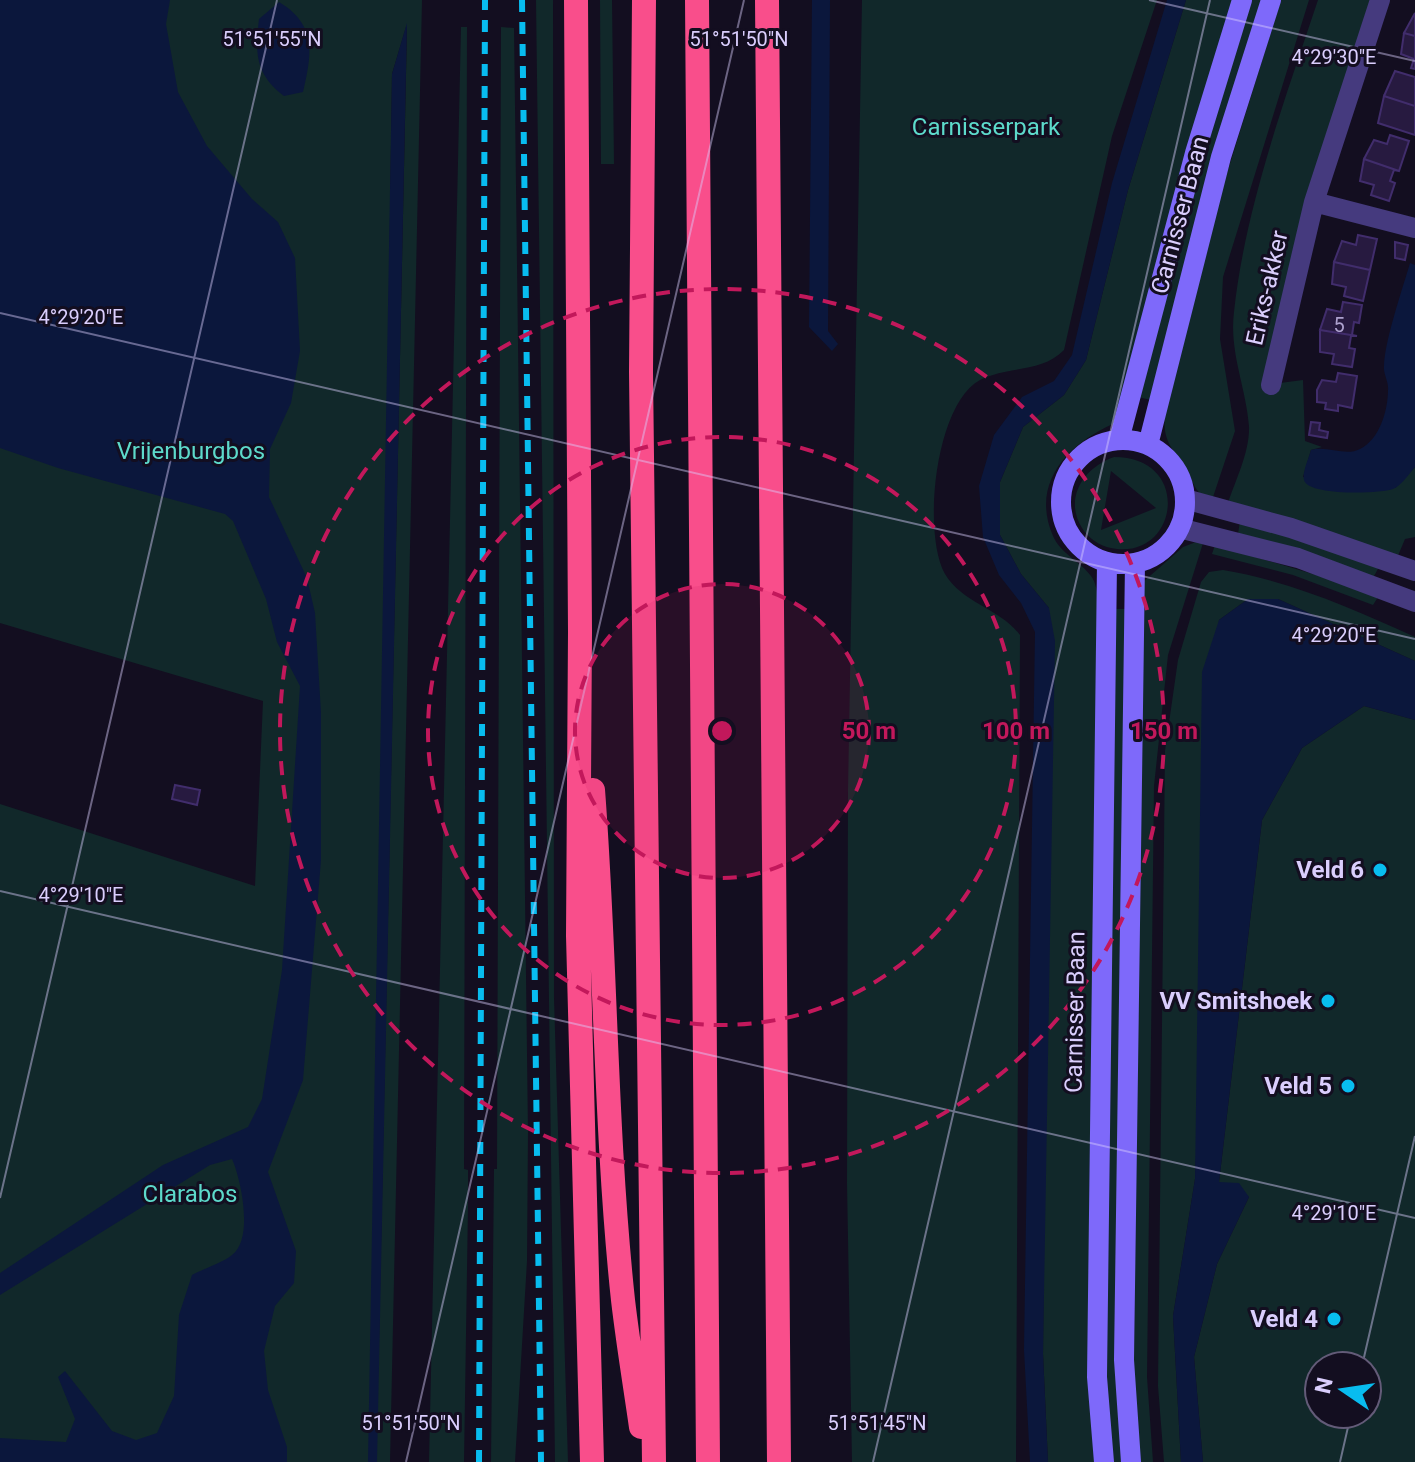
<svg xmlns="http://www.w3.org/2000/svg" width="1415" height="1462" font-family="Roboto,sans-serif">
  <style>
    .green { fill: #11282a; fill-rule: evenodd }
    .water { fill: #0b173c }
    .building { fill: #271a40; stroke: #412d6c; stroke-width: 2 }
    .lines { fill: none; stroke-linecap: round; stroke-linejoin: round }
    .minor { stroke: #453a7e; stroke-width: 20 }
    .tertiary { stroke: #453a7e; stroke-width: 20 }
    .secondary { stroke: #7e69fa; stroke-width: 20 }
    .motorway { stroke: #f94e8b; stroke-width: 24 }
    .rail { stroke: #08bcef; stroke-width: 6; stroke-dasharray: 12 10; stroke-linecap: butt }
    .ticks { fill: none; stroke: #dacefd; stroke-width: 2; stroke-opacity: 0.45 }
    .ring { fill: none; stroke: #c2185b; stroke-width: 4; stroke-dasharray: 14 10 }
    .poi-dot { fill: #08bcef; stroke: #130e20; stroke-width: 3 }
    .labels { text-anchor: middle; stroke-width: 6; stroke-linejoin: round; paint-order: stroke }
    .number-label { font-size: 20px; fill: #ada1ce }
    .park-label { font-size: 24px; fill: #5ddacb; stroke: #130e20 }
    .street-label { font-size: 24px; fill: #dacefd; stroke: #130e20 }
    .poi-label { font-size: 24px; font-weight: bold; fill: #dacefd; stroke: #130e20; text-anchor: end }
    .ticks-label { font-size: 20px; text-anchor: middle; fill: #dacefd; stroke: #130e20; stroke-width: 6; stroke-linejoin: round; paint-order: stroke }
    .centre { fill: #c2185b; stroke: #130e20; stroke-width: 4 }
    .ring-label { font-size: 24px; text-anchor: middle; font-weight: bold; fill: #c2185b; stroke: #130e20; stroke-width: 6; stroke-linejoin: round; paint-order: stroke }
  </style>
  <rect width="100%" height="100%" fill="#130e20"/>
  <!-- green -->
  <path class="green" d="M0,0h422l-32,1462h-390v-658l255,82 8,-185 -263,-78zM406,27l1,1 -28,1311 -1,-416 10,-208 -3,-139 7,-502z
    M536,0h17l1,998 14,464h-13z
    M600,0h12l2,164h-13z
    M862,0h295l-45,136 -48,214c-22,23 -57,16 -84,30 -45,24 -58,153 -35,194 17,29 56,35 75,61l-4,827h-164l-5,-279 1,-393z
    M1186,0h52l-125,424c-45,20 -83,59 -60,112 7,17 28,26 38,40 5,6 6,17 8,24l-3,862h-48l-5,-108 6,-746 -28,-34 -21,-39v-53l23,-55 41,-32 22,-35 42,-170z
    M1250,0h15l-114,400 -13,-3 30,-121z
    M1281,0h28l-86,277 -3,62 15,92 -23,69c-18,-5 -18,-19 -27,-32 -19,-28 -22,-28 -20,-64l48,-186z
    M1318,0h55l-93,383 23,-3 2,61 17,6 -11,3 -8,27 92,11 20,-21v70l-10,2 -8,19 -169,-55c8,-24 22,-52 21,-77 -3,-39 -20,-74 -15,-114 11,-104 51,-213 84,-312z
    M461,27h6l-3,1142 4,1v36l-4,256h-35z
    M501,27l13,1 14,1104 -1,129 -12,201h-24l3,-293h3z
    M1114,457c80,0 64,105 -3,91 -11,-2 -23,-10 -29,-20 -19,-31 3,-61 32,-71zM1111,471l45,37 -55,22z
    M1240,521l140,44 -7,13 -135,-44z
    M1196,542l7,1 -35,112 -14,131 -7,591 6,85h-17l-3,-29 10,-851 40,-35z
    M1215,545l165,49 -7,11 -80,-30 -81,-21z
    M1223,570c67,11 131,39 192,67v24l-137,-62h-30l-29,21 -24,559 -22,137 8,146h-17l-6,-76 7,-635 13,-91 23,-78 8,-10z
    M1113,609h15l-4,853h-15l-3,-32z
    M1364,706l51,14v742h-212l-9,-105 23,-93 32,-67 -30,-15 43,-362 40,-72zM1319,1366h48v48h-48z"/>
  <!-- water -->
  <path class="water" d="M0,0h170l-4,24 12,68 29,54 45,53 26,23 17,36 5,93 -9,52 -21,46 -1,48 38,81 8,35 6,100v147l-18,220 -35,92 28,79 -2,32 -19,23 -11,45 4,39 19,57v15h-287v-24l66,4 9,-23 -17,-42 7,-6 47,60 24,9 21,-7 17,-37 5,-81 13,-40c11,-6 32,-13 40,-20 22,-16 9,-76 0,-96l-22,6 -210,130v-22l163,-108 85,-38 14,-28 20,-129 18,-284 -23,-44 -11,-43 -33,-78 -8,-7 -167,-46 -58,-20z
    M812,0h18l-2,331 10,13 -6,7 -23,-24z
    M1167,0h19l-58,190 -42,170 -22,35 -41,32 -23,55v53l21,39 28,34 6,33 -12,713 5,108h-18l-6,-112 11,-718 -14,-29 -22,-28 -16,-38 -4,-51 15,-51 28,-38 32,-16 18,-26 40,-172z
    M279,2c38,23 33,51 24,90l-19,4c-29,-22 -29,-43 -25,-77z
    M407,23l-30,1439h-9l24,-1388z
    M1410,263l5,2v202c-6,7 -14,19 -22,22 -14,5 -85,7 -89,-9 -2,-8 5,-22 7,-30 16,-5 34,7 49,-1 20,-10 28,-39 28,-59 1,-8 -5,-16 -4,-24 1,-27 18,-75 26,-103z
    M1248,599h30l137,62v59l-51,-14 -62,42 -40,72 -43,362 20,1 10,14 -32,67 -23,93 9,105h-22l-8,-146 22,-137 7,-507 17,-52z"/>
  <!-- building -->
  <path class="building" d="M1415,13v23l-11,-3z
    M1404,33l11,3v33l-4,-1 3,-9 -13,-5z
    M1395,71l20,6v29l-31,-10z
    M1384,96l31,10v29l-37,-12z
    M1390,135l19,6 -10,30 -35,-12 10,-19 13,4z
    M1364,159l35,12 -5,-1 -4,11 5,2 -6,18 -18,-6 3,-10 -14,-4z
    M1358,235l19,4 -7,31 -36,-8 8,-21 14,4z
    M1395,242l13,3 -3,15 -10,-2z
    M1334,262l36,8 -7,31 -19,-5 2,-9 -14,-3z
    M1343,302l19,3 -3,18 -5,-1 -2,13 5,1 -37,-6 7,-21 14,3z
    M1320,330l37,6h-6l-2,12 6,1 -3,18 -20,-3 2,-10 -14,-2z
    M1338,373l19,3 -5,32 -14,-3v6l-13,-2 1,-6 -9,-1v-12l5,-10 14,2z
    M1311,422l9,1 -1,7 9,2 -1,6 -18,-3z
    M175,785l25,5 -3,15 -25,-6z"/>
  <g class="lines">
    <!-- minor -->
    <path class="minor" d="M1314,202l66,-202
      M1271,385l43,-183 101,26"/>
    <!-- tertiary -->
    <path class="tertiary" d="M1185,499l106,29 124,43
      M1179,528l119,30 117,44"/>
    <!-- secondary -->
    <path class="secondary" d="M1119,440l76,-287 47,-153
      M1061 502a62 62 0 1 1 124 0a62 62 0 1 1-124 0Z
      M1148,445l73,-288 50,-157
      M1104,1462l-7,-85 10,-814
      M1131,1462l-7,-102 11,-797"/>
    <!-- motorway -->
    <path class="motorway" d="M576,0l4,632 -2,304 14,526
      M644,0l-3,372 13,1090
      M697,0l11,1462
      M767,0l12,1462
      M593,790c13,170 12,341 30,510 5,43 12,85 18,127"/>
    <!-- rail -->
    <path class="rail" d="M522,0l19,1462
      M479,1462l6,-1462"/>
  </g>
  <!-- ticks -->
  <path class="ticks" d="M1149,0l266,61M0,313l1415,326M0,891l1415,327M0,1198l277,-1198M1362,1366l53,-230M406,1462l338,-1462M873,1462l337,-1462M1340,1462l11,-48"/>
  <!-- distance rings -->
  <circle cx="722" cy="731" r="147" fill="#c2185b" fill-opacity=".12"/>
  <g class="ring">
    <circle cx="722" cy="731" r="147"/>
    <circle cx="722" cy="731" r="294"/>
    <circle cx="722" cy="731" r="442"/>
  </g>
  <!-- markers -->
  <g class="poi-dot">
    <circle cx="1380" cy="870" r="8"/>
    <circle cx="1328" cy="1001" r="8"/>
    <circle cx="1348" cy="1086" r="8"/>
    <circle cx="1334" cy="1319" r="8"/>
  </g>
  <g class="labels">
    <!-- number labels -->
    <g class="number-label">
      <text x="1339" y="332">5</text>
    </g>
    <!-- park labels -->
    <g class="park-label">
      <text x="986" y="135">Carnisserpark</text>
      <text x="191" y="459">Vrijenburgbos</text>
      <text x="190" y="1202">Clarabos</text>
    </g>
    <!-- street labels -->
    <g class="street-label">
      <text transform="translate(1180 215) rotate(-75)" y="8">Carnisser Baan</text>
      <text transform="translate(1267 288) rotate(-77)" y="8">Eriks-akker</text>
      <text transform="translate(1075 1012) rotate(-89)" y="8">Carnisser Baan</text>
    </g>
    <!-- poi labels -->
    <g class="poi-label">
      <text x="1364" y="878">Veld 6</text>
      <text x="1312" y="1009">VV Smitshoek</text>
      <text x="1332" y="1094">Veld 5</text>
      <text x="1318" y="1327">Veld 4</text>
    </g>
  </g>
  <g class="ticks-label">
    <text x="739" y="46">51°51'50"N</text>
    <text x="272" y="46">51°51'55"N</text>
    <text x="1334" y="64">4°29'30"E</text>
    <text x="81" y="324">4°29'20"E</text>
    <text x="1334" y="642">4°29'20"E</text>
    <text x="81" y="902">4°29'10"E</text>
    <text x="1334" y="1220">4°29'10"E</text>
    <text x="411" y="1430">51°51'50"N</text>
    <text x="877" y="1430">51°51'45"N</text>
  </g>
  <circle cx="722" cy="731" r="12" class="centre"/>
  <g class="ring-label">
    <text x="869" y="739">50 m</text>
    <text x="1016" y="739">100 m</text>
    <text x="1164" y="739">150 m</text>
  </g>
  <!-- north arrow -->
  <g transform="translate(1343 1390) rotate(283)"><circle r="38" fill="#130e20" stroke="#635b78" stroke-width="2"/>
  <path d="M0-6L14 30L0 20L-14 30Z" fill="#08bcef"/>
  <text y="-12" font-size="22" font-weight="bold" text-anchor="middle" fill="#dacefd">N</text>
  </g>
</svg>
